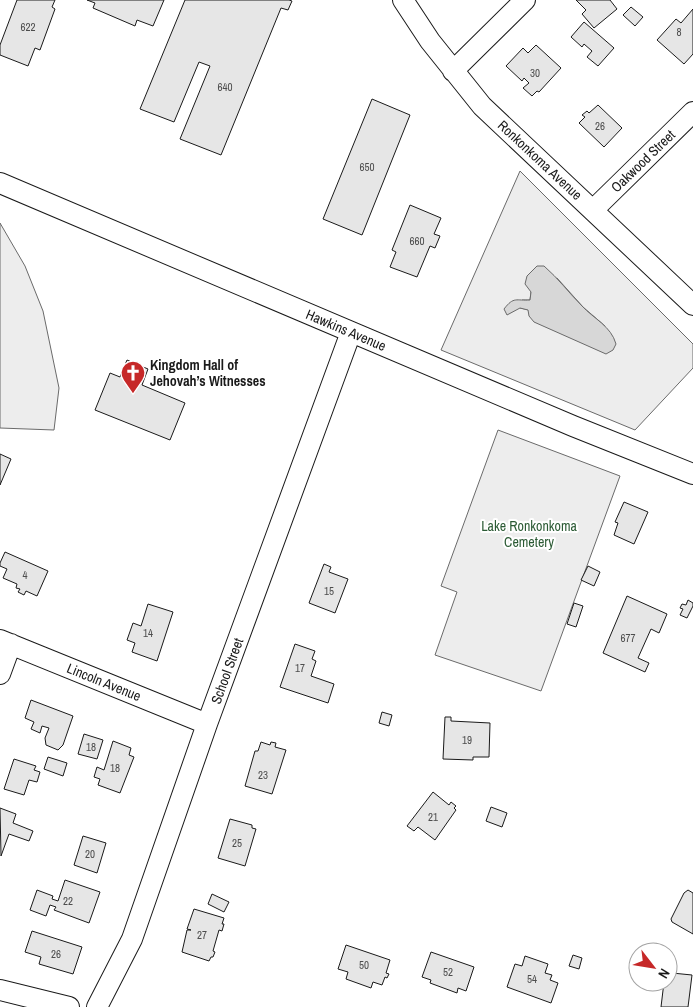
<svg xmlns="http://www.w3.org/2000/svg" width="693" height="1007" font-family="'Archivo Narrow',sans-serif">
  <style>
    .built { fill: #ededed; stroke: #6a6a6a; fill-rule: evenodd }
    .water { fill: #d7d7d7; stroke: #6a6a6a }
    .building { fill: #e6e6e6; stroke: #1a1a1a }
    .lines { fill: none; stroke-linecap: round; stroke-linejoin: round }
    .minor-casing { stroke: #1a1a1a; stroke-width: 22 }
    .minor { stroke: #fff; stroke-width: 20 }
    .labels { text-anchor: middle; stroke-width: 4; stroke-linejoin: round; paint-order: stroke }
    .number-label { font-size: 11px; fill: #4d4d4d }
    .street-label { font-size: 14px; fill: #1a1a1a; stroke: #fff }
    .poi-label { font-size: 14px; font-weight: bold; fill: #1a1a1a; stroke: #fff; text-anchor: start }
    .park-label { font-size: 14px; fill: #2b5a34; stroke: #fff }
  </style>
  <rect width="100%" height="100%" fill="#fff"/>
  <!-- built -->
  <path class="built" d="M520,171l173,173v24l-58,62 -194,-80zM557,278l26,29 22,19 -85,-18 2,-8h8l1,-8z
    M0,223l25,43 18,45 16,77 -5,42 -54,-2z
    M498,430l122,46 -79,215 -106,-36 22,-63 -16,-6z"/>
  <!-- water -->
  <path class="water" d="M537,266h7c14,12 25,27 38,40 12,13 29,20 34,38l-3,6 -7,4 -72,-32 -5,-6 -1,-6 -8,-2 -13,7 -3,-6c10,-13 12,-8 26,-9l1,-8 -6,-8 2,-8z"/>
  <!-- building -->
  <path class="building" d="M17,0h38l-3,7 3,2 -15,41 -5,-2 -7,18 -28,-11v-10z
    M87,0h77l-11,26 -16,-6 -2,6 -42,-18 2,-5z
    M185,0h104l3,1 -4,9 -7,-2 -60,147 -41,-16 30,-73 -11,-4 -25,60 -34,-13z
    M576,0h34l7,9 -23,19 -12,-14 4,-4z
    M631,7l12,10 -8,9 -12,-11z
    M693,9v45l-9,10 -27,-24 19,-21 5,4z
    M584,22l30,26 -16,18 -11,-9 5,-6 -8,-7 -2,3 -11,-10z
    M536,45l25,23 -22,24 -2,-1 -5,5 -9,-8 6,-5 -5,-5 -2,3 -16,-15 17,-18 5,5z
    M372,99l38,16 -48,120 -39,-16z
    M598,105l24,23 -18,19 -25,-24 6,-6 -3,-2 5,-4 2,2z
    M410,205l31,13 -7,16 6,2 -5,12 -5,-2 -13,31 -27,-10 6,-15 -4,-2z
    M127,360l21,9 -6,16 43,18 -15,37 -75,-30 15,-37 10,4z
    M0,454l11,5 -11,26z
    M624,502l24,10 -14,32 -20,-9 4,-12 -3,-1z
    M5,552l43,19 -11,25 -11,-5 -2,4 -6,-3 2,-3 -4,-1 1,-4 -14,-6 4,-9 -7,-3v-3z
    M324,564l7,3 -2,5 19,7 -13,34 -26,-10z
    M588,566l12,6 -6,14 -13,-6z
    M627,596l40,18 -8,19 -8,-4 -13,29 11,5 -4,9 -42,-19z
    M688,600l5,3v3l-6,12 -7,-3 3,-6 -3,-1 2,-4 4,1z
    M574,603l9,3 -7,21 -9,-3z
    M148,604l25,8 -16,49 -25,-9 3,-9 -8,-3 6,-17 8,3z
    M295,644l20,7 -3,8 4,2 -5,15 23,8 -6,19 -48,-16z
    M31,700l42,16 -10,29 -5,5 -12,-5 -1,-7 4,-10 -7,-2 -2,7 -9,-4 3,-7 -9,-4z
    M382,712l10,3 -3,11 -10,-3z
    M445,717h6v4l39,2 -1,34h-16v3l-30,-1z
    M84,734l19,6 -6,19 -19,-5z
    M113,741l18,7 -2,7 5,2 -14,36 -22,-8 2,-6 -6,-2 3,-10 7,3z
    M261,742l9,3 1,-3 5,1 -1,4 11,3 -14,44 -27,-8 10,-35h3z
    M48,757l19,6 -4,13 -19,-7z
    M14,759l22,7 -2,4 6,2 -3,10 -8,-2 -5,15 -20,-6z
    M433,792l16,13 2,-3 5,4 -2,2 2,2 -21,30 -17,-13 -4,4 -7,-5z
    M491,807l16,6 -5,14 -16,-6z
    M0,808l16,6 -3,9 20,8 -4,10 -20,-7 -8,22z
    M230,819l22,6v3l4,1 -11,37 -27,-8z
    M83,836l23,7 -9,30 -23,-8z
    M65,880l35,12 -11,31 -35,-13 2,-3 -6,-2 -4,11 -16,-6 7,-20 16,6 -1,3 6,2z
    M688,890l5,3v41l-21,-12 -1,-3 13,-26z
    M212,894l17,8 -5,10 -16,-8z
    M194,909l30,9 -2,6h2l-2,7 -3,-1 -6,21 2,1 -2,5h-2l-2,4 -27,-9 5,-22h4l-4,-1z
    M32,931l50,16 -9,27 -34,-10 2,-7 -16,-5z
    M346,945l44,15 -4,13 3,1 -2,4 -2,-1 -3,8 -9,-3 -2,6 -25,-9 2,-7 -10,-3z
    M431,952l43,15 -8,24 -8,-3 -1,5 -27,-10 1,-3 -9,-3z
    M573,955l9,3 -3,11 -10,-3z
    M525,956l23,8 -3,9 7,2 -2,5 8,3 -7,20 -44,-16 8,-23 7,2z
    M672,973l20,2 -4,32h-27l3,-25h4v-7h3z"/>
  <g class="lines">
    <defs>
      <path id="minor" d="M403,0l27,41 52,65 211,199
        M453,71l72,-71
        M0,183l573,243 120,48
        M593,210l100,-98
        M0,640l207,84
        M0,674l11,-30
        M0,990l69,17
        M97,1007l35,-68 75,-215 144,-392"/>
    </defs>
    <!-- minor casing -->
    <use href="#minor" class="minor-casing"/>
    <!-- minor -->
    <use href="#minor" class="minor"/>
  </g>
  <!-- icons -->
  <defs>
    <symbol id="church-pin" viewBox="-11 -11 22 30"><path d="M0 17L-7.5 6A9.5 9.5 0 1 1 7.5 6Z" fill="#c62828" stroke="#fff"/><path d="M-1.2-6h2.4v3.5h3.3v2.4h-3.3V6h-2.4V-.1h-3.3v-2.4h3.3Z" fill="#fff"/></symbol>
  </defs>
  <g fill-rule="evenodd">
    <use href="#church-pin" x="119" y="359" width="28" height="38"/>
  </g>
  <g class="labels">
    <!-- number labels -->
    <g class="number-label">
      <text x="28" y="31">622</text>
      <text x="679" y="36">8</text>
      <text x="535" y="77">30</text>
      <text x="225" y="91">640</text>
      <text x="600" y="130">26</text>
      <text x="367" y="171">650</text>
      <text x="417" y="245">660</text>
      <text x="25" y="579">4</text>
      <text x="329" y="595">15</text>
      <text x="148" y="637">14</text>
      <text x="628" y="642">677</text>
      <text x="300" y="672">17</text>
      <text x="467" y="744">19</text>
      <text x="91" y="751">18</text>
      <text x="115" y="772">18</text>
      <text x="263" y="779">23</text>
      <text x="433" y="821">21</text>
      <text x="237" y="847">25</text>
      <text x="90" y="858">20</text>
      <text x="68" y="905">22</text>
      <text x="202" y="939">27</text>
      <text x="56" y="958">26</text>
      <text x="364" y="969">50</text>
      <text x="448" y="976">52</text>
      <text x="532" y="983">54</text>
    </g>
    <!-- street labels -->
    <g class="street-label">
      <text transform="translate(540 160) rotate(43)" y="5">Ronkonkoma Avenue</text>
      <text transform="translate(643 161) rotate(-44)" y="5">Oakwood Street</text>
      <text transform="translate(346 330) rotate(23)" y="5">Hawkins Avenue</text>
      <text transform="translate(227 671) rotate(-70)" y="5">School Street</text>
      <text transform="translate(104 682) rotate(22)" y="5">Lincoln Avenue</text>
    </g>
    <!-- poi labels -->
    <g class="poi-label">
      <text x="150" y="370">Kingdom Hall of<tspan x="150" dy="16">Jehovah’s Witnesses</tspan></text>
    </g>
    <!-- park labels -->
    <g class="park-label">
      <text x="529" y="531">Lake Ronkonkoma<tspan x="529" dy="16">Cemetery</tspan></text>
    </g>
  </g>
  <!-- north arrow -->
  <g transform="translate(653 967) rotate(121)"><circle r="24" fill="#ffffff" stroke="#a3a3a3"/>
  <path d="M0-4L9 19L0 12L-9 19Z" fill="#c62828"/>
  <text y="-8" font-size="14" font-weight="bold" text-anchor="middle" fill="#1a1a1a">N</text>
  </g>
</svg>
